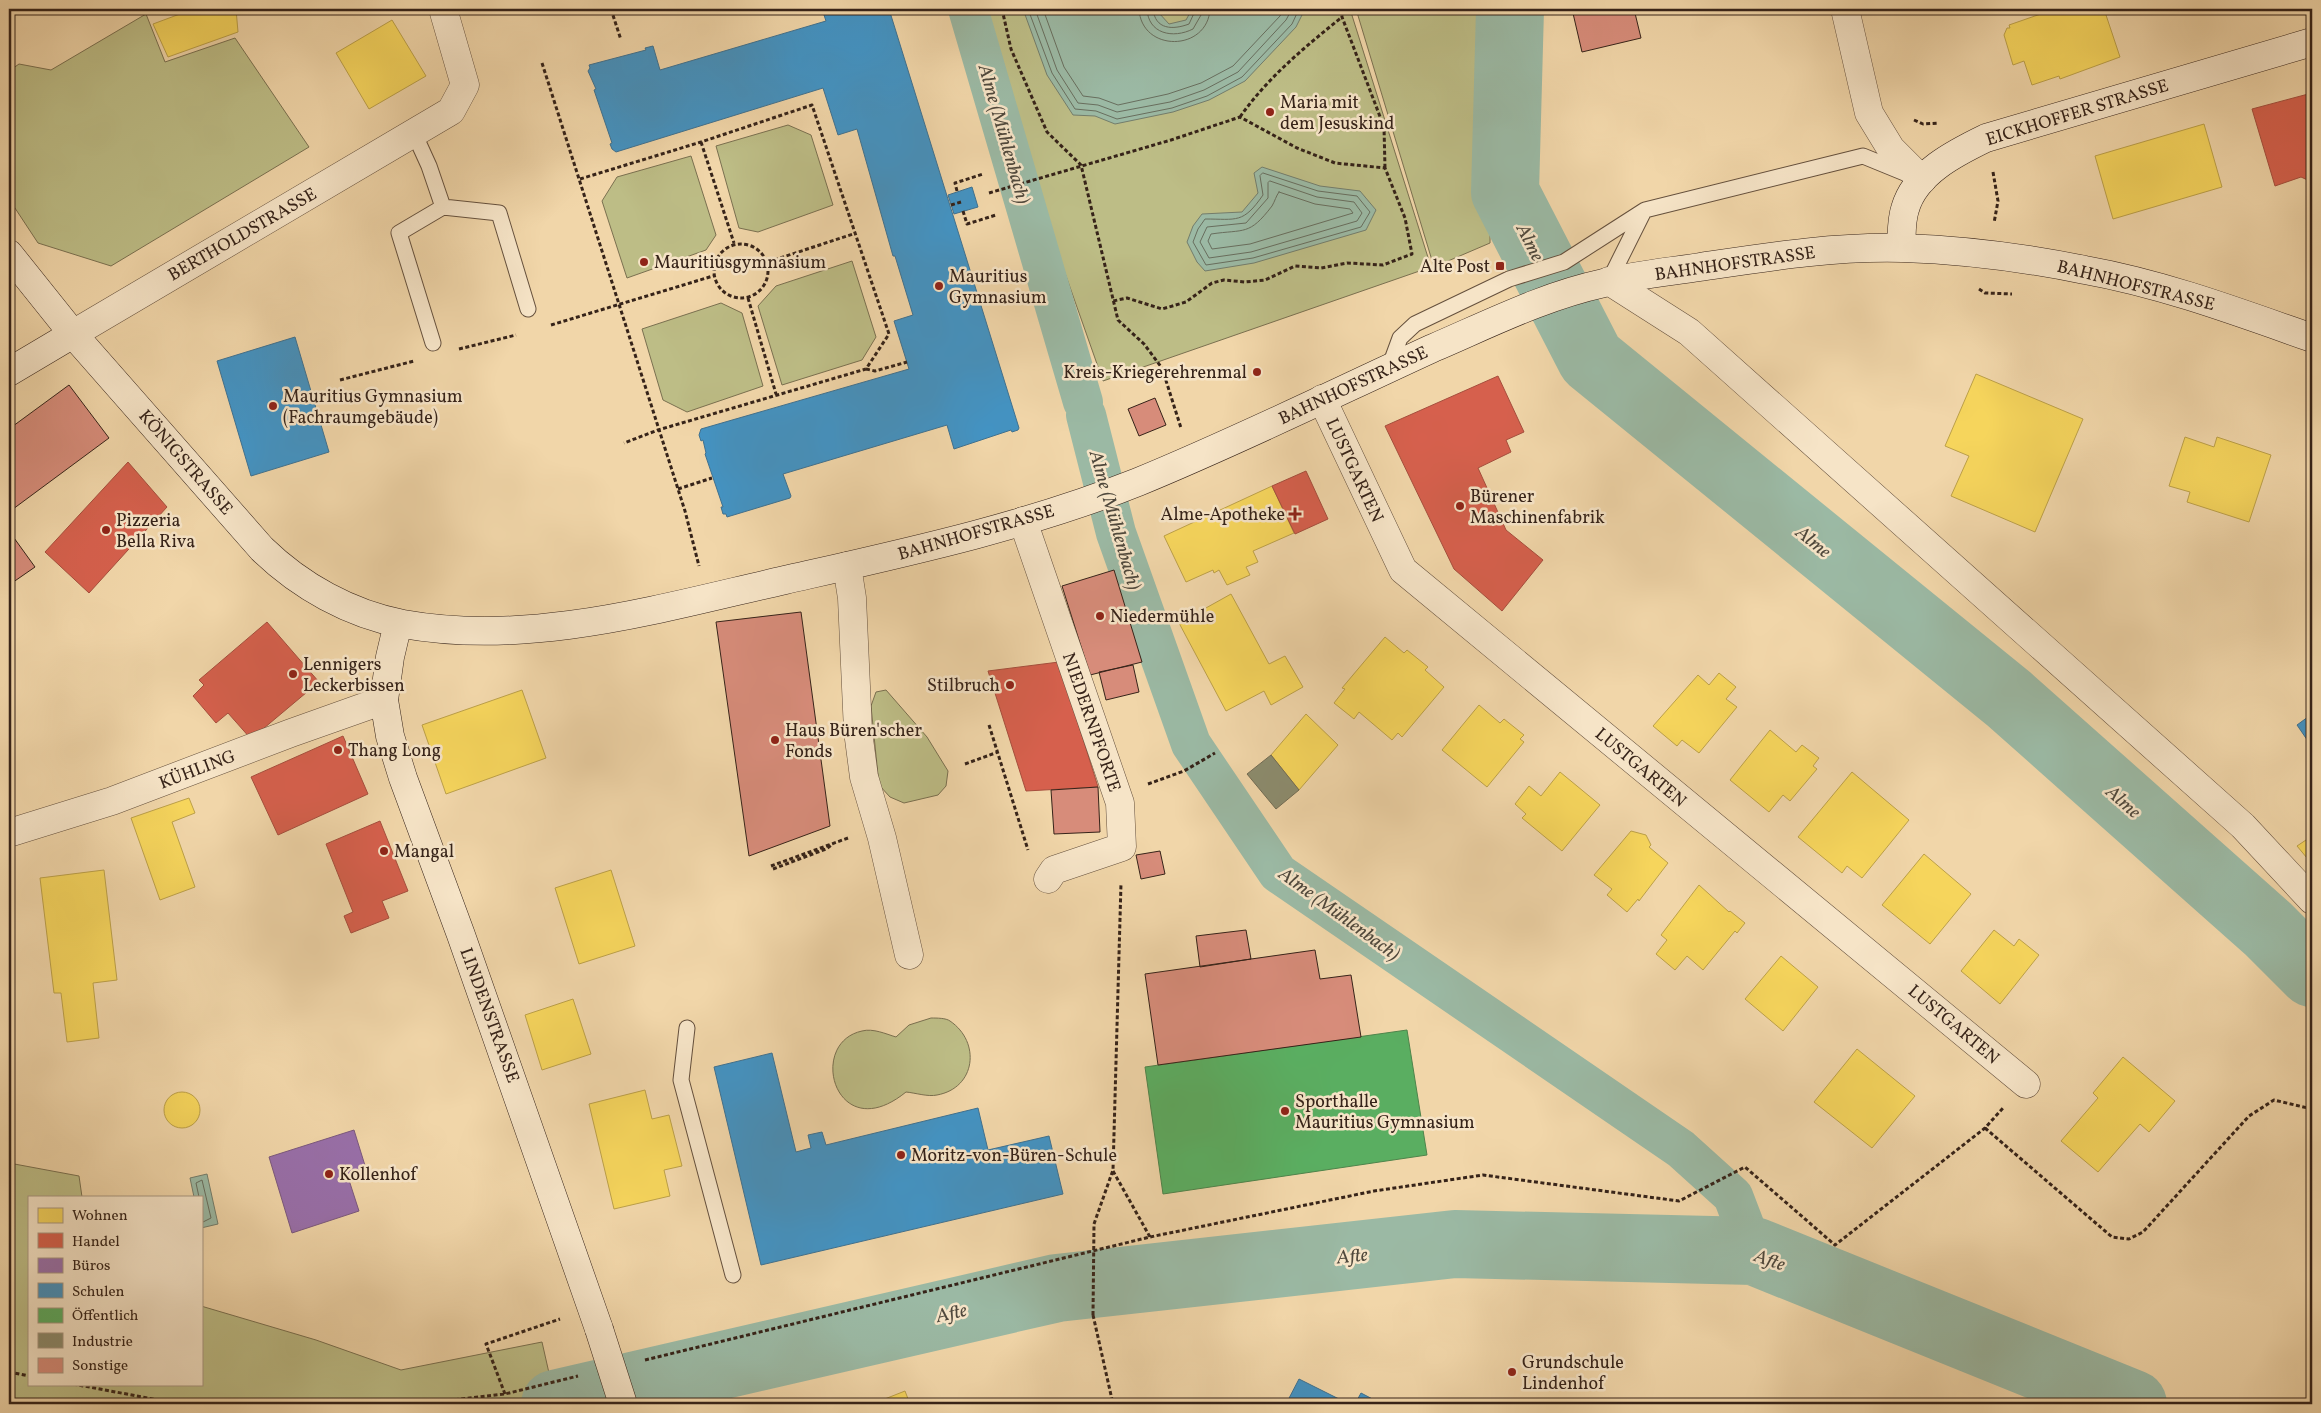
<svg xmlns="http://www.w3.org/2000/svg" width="2321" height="1413" font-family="Vollkorn,serif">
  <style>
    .green { fill: #bdbd86; stroke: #7a7050 }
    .water { fill: #9bb9a4; stroke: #737d6c }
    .homes { fill: #f6d55c; stroke: #bca048 }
    .shops { fill: #d6604d; stroke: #a64e3d }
    .offices { fill: #9970ab; stroke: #7b597f }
    .schools { fill: #4393c3; stroke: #3f7190 }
    .public { fill: #5aae61; stroke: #4f844b }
    .industry { fill: #8c8c6e; stroke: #726c54 }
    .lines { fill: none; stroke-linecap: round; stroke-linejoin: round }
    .shore { stroke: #686e5e; stroke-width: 1 }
    .canal { stroke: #9bb9a4; stroke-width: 40 }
    .river { stroke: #9bb9a4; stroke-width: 68 }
    .building { fill: #d78c7a; stroke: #362319 }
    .lane-casing { stroke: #65503d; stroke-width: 17 }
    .street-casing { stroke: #65503d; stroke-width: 29 }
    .secondary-casing { stroke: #362319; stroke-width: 29 }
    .path { stroke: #362319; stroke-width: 3; stroke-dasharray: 4 2.5; stroke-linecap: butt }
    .lane { stroke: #f6e4c7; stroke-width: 15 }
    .street { stroke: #f6e4c7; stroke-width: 28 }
    .secondary { stroke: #f6e4c7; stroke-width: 28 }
    .secondary-bridge-casing { stroke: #362319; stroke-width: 29; stroke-linecap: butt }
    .path-bridge { stroke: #362319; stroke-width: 3; stroke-dasharray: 4 2.5; stroke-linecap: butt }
    .secondary-bridge { stroke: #f6e4c7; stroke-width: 28 }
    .poi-dot { fill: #8f2418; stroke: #f6e4c7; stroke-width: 2 }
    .labels { text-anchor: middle; stroke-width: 5; stroke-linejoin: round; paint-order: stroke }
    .poi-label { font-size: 18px; fill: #362319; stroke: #f6e4c7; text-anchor: start }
    .street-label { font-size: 18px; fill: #362319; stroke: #f6e4c7 }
    .water-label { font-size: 19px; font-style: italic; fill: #4f483c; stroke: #f6e4c7 }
  </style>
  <rect width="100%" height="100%" fill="#f1d6a9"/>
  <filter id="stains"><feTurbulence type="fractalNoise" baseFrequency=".004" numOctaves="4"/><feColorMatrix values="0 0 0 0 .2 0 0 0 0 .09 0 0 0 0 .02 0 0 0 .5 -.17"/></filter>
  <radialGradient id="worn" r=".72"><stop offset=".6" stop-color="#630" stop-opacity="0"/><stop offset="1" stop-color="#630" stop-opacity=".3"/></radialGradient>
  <!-- green -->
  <path class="green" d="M972,9h378l81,258 -328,114z
    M1356,9h135l-1,234 -56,24z
    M146,14l19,48 70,-24 74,109 -198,119 -73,-23 -29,-44v-128l10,-7 32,6z
    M788,125l23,10 22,70 -75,27 -19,-4 -23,-82z
    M691,156l25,79 -10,15 -79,28 -25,-77 15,-24z
    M852,261l24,76 -14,23 -80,25 -24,-79 18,-20z
    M721,303l21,10 21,73 -76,26 -24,-12 -21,-71z
    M886,690l41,47 21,34 -2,15 -8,9 -34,8 -14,-6 -11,-12 -8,-79 5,-14z
    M931,1018c6,0 15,0 19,3 31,21 26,67 -13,74 -9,2 -21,-2 -31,-3 -70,57 -100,-49 -44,-61 11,-3 24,3 34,6l13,-12z
    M9,1163l70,13 3,21h-53v187h172v-78l115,34 85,30 141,-28 14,62h-547z"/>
  <!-- water -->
  <path class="water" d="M1023,9h135l1,4 10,11 17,-4 6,-11h113l-9,18 -51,54 -36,19 -36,12 -58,12 -20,-8 -22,-1 -26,-40z
    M1262,167l58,19 40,5 16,19 -10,20 -112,33 -49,8 -8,-9 -10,-20 6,-16 9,-12 40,-2 16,-19 -4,-20z
    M207,1174l11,50 -17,4v-31h-7l-4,-19z"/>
  <!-- homes -->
  <path class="homes" d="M189,9h47l2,23 -70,25 -15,-33 35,-13z
    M2055,9h49l16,48 -60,22 -1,-3 -27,9 -8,-24 -11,4 -9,-30 3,-7h3l-1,-3z
    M392,20l34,56 -57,33 -33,-56z
    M2204,124l18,63 -109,32 -18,-63z
    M1976,374l107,45 -48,113 -84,-36 18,-40 -24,-10z
    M2185,437l29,10 3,-10 54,18 -22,67 -62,-20 3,-10 -21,-6z
    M1272,486l22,47 -41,18 5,11 -12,5 4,8 -23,10 -8,-15 -5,3 -1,-3 -27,12 -22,-46z
    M1231,594l38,70 16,-8 18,31 -32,18 -7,-14 -38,20 -47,-88z
    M1385,637l19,16 3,-3 21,17 -3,3 19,17 -42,50 -4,-4 -6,7 -33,-28 -5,7 -20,-16 11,-14 -3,-1z
    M1719,673l17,14 -10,12 11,8 -38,46 -17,-13 -5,6 -24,-20 45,-51 11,10z
    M522,690l24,68 -100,36 -24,-69z
    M1479,705l21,18 4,-4 20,16 -4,4 4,3 -37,45 -45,-37z
    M1306,714l32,31 -39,45 -28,-35z
    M1770,730l26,22 6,-7 17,13 -6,8 4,3 -27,32 -7,-6 -14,17 -39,-32z
    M1560,772l40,33 -38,46 -40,-33 4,-4 -11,-10 14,-18 12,10z
    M1852,772l57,48 -47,58 -15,-12 -5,7 -44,-36z
    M189,798l6,15 -23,9 23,65 -35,13 -29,-82z
    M1631,831l15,4 5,10 -2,2 19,16 -29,38 -1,-2 -11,13 -20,-17 5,-6 -18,-14z
    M2312,836v28l-15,-18z
    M1924,854l47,40 -41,50 -48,-39z
    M104,870l13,110 -24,3 6,55 -32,4 -6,-49h-7l-14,-115z
    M611,870l24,76 -56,18 -24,-76z
    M1699,885l30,27 1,-1 15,12 -8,10 -2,-2 -32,39 -16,-14 -12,14 -19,-16 11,-14 -6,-5z
    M1994,930l20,16 5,-7 20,16 -39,49 -39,-33z
    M1781,956l37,31 -35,44 -38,-32z
    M573,999l18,55 -49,16 -17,-55z
    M1857,1049l58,47 -43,52 -58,-46z
    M2123,1057l52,44 -26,31 -9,-8 -42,48 -37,-31 37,-43 -5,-5z
    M645,1090l7,29 17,-4 13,51 -18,4 6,26 -56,13 -25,-105z
    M164 1110a18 18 0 1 1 36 0a18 18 0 1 1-36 0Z
    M905,1391l5,13h-38z
    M852,1399l1,5 -70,-1z"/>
  <!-- shops -->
  <path class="shops" d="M2312,93v89l-11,-5 -26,9 -23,-77z
    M1498,376l26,56 -18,8 5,12 -33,16 28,62 37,30 -41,51 -48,-42 -69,-143z
    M128,462l39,45 -78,86 -44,-41z
    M1306,471l22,48 -33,15 -23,-48z
    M267,622l52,60 -68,57 -23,-26 -12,10 -23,-27 11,-11 -5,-5z
    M1059,662l39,125 -72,4 -38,-120z
    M343,736l25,58 -90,41 -27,-58z
    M380,821l28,70 -26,10 7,17 -38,15 -7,-17 9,-4 -27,-68z"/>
  <!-- offices -->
  <path class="offices" d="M354,1130l13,42 -19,5 11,34 -67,22 -23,-76z"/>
  <!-- schools -->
  <path class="schools" d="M822,9h67l130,419 -1,2 -6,2 -1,-2 -57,19 -7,-24 -164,49 8,22 -1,2 -63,19 -1,-3h-3l-2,-7h2l-18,-53 1,-1 -3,-13 -2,1 -2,-6 2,-6 208,-60 -15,-48 19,-6 -18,-59h-2l-36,-127 -19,6 -15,-47 -207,64 -4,-3 -2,-5 2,-1 -18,-53 2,-1 -8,-18 2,-3 -1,-3 57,-15 -1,-2 8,-2 7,24 166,-49z
    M972,187l6,20 -24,7 -6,-19z
    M295,337l34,115 -78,24 -34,-115z
    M2312,714v33l-15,-22z
    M772,1053l24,99 15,-4 -3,-13 14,-3 4,13 152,-37 10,42 61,-14 14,58 -302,71 -47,-198z
    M1299,1379l50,25h-63z
    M1361,1393l21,11h-27z"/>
  <!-- public -->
  <path class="public" d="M1407,1030l20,125 -264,39 -18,-127z"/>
  <!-- industry -->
  <path class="industry" d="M1271,755l28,35 -23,19 -29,-35z"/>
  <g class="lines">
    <!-- shore -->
    <path class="shore" d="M1028,9l24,64 23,36 21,2 21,8 55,-11 35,-12 35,-19 50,-53 7,-15
      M1035,9l22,61 21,33 20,2 19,7 53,-10 34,-12 34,-18 48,-52 6,-11
      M1043,9l21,58 19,29 16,2 19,7 50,-11 33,-11 32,-17 47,-50 4,-7
      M1139,9c2,44 69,43 71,0
      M1147,9c1,25 26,30 46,20l8,-14 2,-6
      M1153,9c2,21 20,21 36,15l7,-15
      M1263,173l55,18 39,5 13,16 -9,15 -108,31 -47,7 -13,-23 5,-13 7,-10c32,0 38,5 58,-24l-3,-19z
      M1270,181l47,16 37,5 8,11 -5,8 -106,31 -42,6 -9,-16 7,-15 39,-4 22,-25v-15z
      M1279,192l36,12 35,5 3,4 -103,31 -38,5 -4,-8 3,-7c34,-5 38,2 61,-28 3,-5 4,-10 7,-14z
      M199,1197l-3,-14 6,-3 9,38 -10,5"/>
    <!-- canal -->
    <path class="canal" d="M968,9l115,393
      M1086,415l30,118 75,211 87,129 403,276 52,47 21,55"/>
    <!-- river -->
    <path class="river" d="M1510,9l-5,183 86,167 418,340 259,230 44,44
      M555,1404l502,-116 398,-44 299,7 379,153"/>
  </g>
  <!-- building -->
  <path class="building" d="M1572,9h62l7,29 -59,14z
    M69,385l40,53 -100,74v-83z
    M1155,398l11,27 -27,11 -11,-27z
    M9,531l26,36 -26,18z
    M1114,570l28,92 -52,13 -28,-89z
    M801,612l29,214 -81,30 -33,-234z
    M1133,665l6,27 -33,8 -7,-28z
    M1098,787l2,45 -46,2 -3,-44z
    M1160,851l5,23 -24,5 -5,-24z
    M1246,930l5,29 -51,8 -4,-31z
    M1315,950l5,29 31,-4 10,62 -203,28 -13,-91z"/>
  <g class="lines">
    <defs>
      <path id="lane" d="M414,133l15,33 14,41 56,6 29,96
        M1609,281l35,-70
        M433,343l-34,-110 44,-26
        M1389,368l11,-30 15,-14 94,-45 55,-17 81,-52 218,-54 44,18
        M687,1028l-6,52 52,195"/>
      <path id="street" d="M1845,9l24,104 22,36 31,31
        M1609,281l80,51 554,494 69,74
        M73,334l378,-223 14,-26 -22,-76
        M1322,399l81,171 623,514
        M1023,521l97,282 2,44 -68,23 -6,9
        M847,566l5,32 6,133 6,46 18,61 27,117
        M9,833l103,-32 179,-68 93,-33"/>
      <path id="secondary" d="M1901,248c1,-13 0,-27 4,-39 10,-36 50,-56 81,-71l326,-96
        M9,254l64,80 189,215c38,37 88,65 141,75 128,23 258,-16 382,-44 119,-27 240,-53 353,-98 100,-41 197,-89 295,-134 56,-24 111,-52 171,-65 31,-8 64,-11 96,-16 67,-10 135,-21 203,-19 61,2 123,10 182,22 78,14 153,42 227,68
        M9,372l64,-38
        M398,623l-8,34 -6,43 6,36 13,42 58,157 138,394"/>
    </defs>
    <!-- lane casing -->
    <use href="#lane" class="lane-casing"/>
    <!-- street casing -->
    <use href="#street" class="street-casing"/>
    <!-- secondary casing -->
    <use href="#secondary" class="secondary-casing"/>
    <!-- path -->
    <path class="path" d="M611,9l10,31
      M1002,9l9,40 36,83 34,33 37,155 26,24 18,24 19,60
      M1341,9l1,8 42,110 1,41
      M542,63l143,448 14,55
      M1240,117c28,-40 65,-70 102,-100
      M1914,120l9,4 16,-1
      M701,142l33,101
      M1993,172l5,29 -4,22
      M580,179l121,-37 111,-37 77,229 -23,35 -208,61 -34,13
      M957,191l-2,-8 28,-9
      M989,193l182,-53 69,-23 57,31 38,15 50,5 20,50 7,36 -29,11 -36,-2 -26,5 -26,-2 -30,14 -20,2 -21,-2 -12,3 -26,19 -24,7 -35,-11 -14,3
      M951,205l10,-3
      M963,211l4,13 29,-9
      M714 271a27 27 0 1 1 54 0a27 27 0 1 1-54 0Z
      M768,262l88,-29
      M1979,289l6,4 27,1
      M748,298l28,96
      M551,325l162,-49
      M459,349l57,-14
      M866,369l9,2 32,-9
      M340,380l74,-19
      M678,489l34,-11
      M989,725l39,125
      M965,764l33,-12
      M1148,784l36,-13 31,-18
      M771,866l77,-28
      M773,869l53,-20 7,-5
      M1985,1128l127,109 17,2 14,-7 106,-116 25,-16 38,9
      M1113,1171l37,66
      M1094,1224l19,-54 8,-287
      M1093,1315l20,89
      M645,1360l505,-123 224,-46 109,-16 196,26 66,-34 90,78 150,-117 18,-20
      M9,1372l20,4
      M73,1384l96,18 181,-1 56,3
      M505,1394l-19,-50 74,-25
      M416,1404l89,-10 73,-18"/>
    <!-- lane -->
    <use href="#lane" class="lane"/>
    <!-- street -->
    <use href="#street" class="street"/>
    <!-- secondary -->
    <use href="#secondary" class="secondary"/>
    <defs>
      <path id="secondary-bridge" d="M599,1329l24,75"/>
    </defs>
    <!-- secondary-bridge casing -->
    <use href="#secondary-bridge" class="secondary-bridge-casing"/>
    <!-- path-bridge -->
    <path class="path-bridge" d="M1093,1315l1,-91"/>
    <!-- secondary-bridge -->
    <use href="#secondary-bridge" class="secondary-bridge"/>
  </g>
  <!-- markers -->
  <g class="poi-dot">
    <circle cx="1270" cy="112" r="5"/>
    <circle cx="644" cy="262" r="5"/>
    <rect x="1495" y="261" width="10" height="10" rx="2.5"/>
    <circle cx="939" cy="286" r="5"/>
    <circle cx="1257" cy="372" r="5"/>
    <circle cx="273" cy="406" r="5"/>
    <circle cx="1460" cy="506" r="5"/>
    <path d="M1292.5 506.5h5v5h5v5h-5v5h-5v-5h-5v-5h5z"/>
    <circle cx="106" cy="530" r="5"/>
    <circle cx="1100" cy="616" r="5"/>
    <circle cx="293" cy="674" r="5"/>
    <circle cx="1010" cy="685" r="5"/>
    <circle cx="775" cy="740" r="5"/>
    <circle cx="338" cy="750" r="5"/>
    <circle cx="384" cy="851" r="5"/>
    <circle cx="1285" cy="1111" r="5"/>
    <circle cx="901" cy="1155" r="5"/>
    <circle cx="329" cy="1174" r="5"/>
    <circle cx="1512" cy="1372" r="5"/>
  </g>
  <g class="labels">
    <!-- poi labels -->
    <g class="poi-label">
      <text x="1280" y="108">Maria mit<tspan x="1280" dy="21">dem Jesuskind</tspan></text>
      <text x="654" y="268">Mauritiusgymnasium</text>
      <text x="1490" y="272" text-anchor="end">Alte Post</text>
      <text x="949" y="282">Mauritius<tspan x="949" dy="21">Gymnasium</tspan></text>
      <text x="1247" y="378" text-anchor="end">Kreis-Kriegerehrenmal</text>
      <text x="283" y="402">Mauritius Gymnasium<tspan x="283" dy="21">(Fachraumgebäude)</tspan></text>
      <text x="1470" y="502">Bürener<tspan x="1470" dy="21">Maschinenfabrik</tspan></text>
      <text x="1285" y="520" text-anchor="end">Alme-Apotheke</text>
      <text x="116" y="526">Pizzeria<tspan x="116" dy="21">Bella Riva</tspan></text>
      <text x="1110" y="622">Niedermühle</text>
      <text x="303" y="670">Lennigers<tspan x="303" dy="21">Leckerbissen</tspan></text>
      <text x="1000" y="691" text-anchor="end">Stilbruch</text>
      <text x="785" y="736">Haus Büren'scher<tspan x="785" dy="21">Fonds</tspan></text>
      <text x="348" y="756">Thang Long</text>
      <text x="394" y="857">Mangal</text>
      <text x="1295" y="1107">Sporthalle<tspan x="1295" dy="21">Mauritius Gymnasium</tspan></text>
      <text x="911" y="1161">Moritz-von-Büren-Schule</text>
      <text x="339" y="1180">Kollenhof</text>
      <text x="1522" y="1368">Grundschule<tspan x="1522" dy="21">Lindenhof</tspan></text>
    </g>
    <!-- street labels -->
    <g class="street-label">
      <text transform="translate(2077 112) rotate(-17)" y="6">EICKHOFFER STRASSE</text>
      <text transform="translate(242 234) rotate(-30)" y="6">BERTHOLDSTRASSE</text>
      <text transform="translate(1735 263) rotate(-8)" y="6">BAHNHOFSTRASSE</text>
      <text transform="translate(2136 285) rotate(14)" y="6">BAHNHOFSTRASSE</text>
      <text transform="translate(1353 385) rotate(-25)" y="6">BAHNHOFSTRASSE</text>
      <text transform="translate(186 462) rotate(49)" y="6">KÖNIGSTRASSE</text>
      <text transform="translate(1355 470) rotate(65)" y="6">LUSTGARTEN</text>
      <text transform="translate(976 532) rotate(-16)" y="6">BAHNHOFSTRASSE</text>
      <text transform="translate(1092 722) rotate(71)" y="6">NIEDERNPFORTE</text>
      <text transform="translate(1641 767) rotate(40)" y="6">LUSTGARTEN</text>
      <text transform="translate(197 769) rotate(-21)" y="6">KÜHLING</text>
      <text transform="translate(490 1015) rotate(70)" y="6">LINDENSTRASSE</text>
      <text transform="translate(1954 1024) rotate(40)" y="6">LUSTGARTEN</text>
    </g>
    <!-- water labels -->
    <g class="water-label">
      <text transform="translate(1005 134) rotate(74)" y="7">Alme (Mühlenbach)</text>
      <text transform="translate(1531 242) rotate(63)" y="7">Alme</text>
      <text transform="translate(1116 520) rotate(74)" y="7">Alme (Mühlenbach)</text>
      <text transform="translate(1814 541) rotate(39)" y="7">Alme</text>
      <text transform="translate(2124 801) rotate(42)" y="7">Alme</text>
      <text transform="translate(1340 913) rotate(36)" y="7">Alme (Mühlenbach)</text>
      <text transform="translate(1352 1255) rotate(-6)" y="7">Afte</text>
      <text transform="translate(1770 1259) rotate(19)" y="7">Afte</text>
      <text transform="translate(951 1312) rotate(-13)" y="7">Afte</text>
    </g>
  </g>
  <!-- margin -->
  <rect width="2321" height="1413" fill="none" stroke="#f1d6a9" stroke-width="30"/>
  <rect x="10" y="10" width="2301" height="1393" fill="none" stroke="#362319" stroke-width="2.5"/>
  <rect x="15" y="15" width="2291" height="1383" fill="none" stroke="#362319"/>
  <!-- legend -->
  <rect x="28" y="1196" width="175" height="190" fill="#f6e4c7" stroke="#a99781"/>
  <rect x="38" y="1208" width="25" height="15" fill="#f6d55c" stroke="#a99781"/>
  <text x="72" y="1220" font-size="15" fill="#362319">Wohnen</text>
  <rect x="38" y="1233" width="25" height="15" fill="#d6604d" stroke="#a99781"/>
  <text x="72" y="1246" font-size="15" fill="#362319">Handel</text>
  <rect x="38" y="1258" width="25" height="15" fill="#9970ab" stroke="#a99781"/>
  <text x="72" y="1270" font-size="15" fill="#362319">Büros</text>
  <rect x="38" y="1283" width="25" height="15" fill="#4393c3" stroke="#a99781"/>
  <text x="72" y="1296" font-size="15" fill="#362319">Schulen</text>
  <rect x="38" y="1308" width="25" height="15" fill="#5aae61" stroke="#a99781"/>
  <text x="72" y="1320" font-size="15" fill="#362319">Öffentlich</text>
  <rect x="38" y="1333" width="25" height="15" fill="#8c8c6e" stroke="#a99781"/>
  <text x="72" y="1346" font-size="15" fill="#362319">Industrie</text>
  <rect x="38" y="1358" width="25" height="15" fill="#d78c7a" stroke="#a99781"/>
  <text x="72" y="1370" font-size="15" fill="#362319">Sonstige</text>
  <rect width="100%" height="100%" filter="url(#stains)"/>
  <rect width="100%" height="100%" fill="url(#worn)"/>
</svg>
